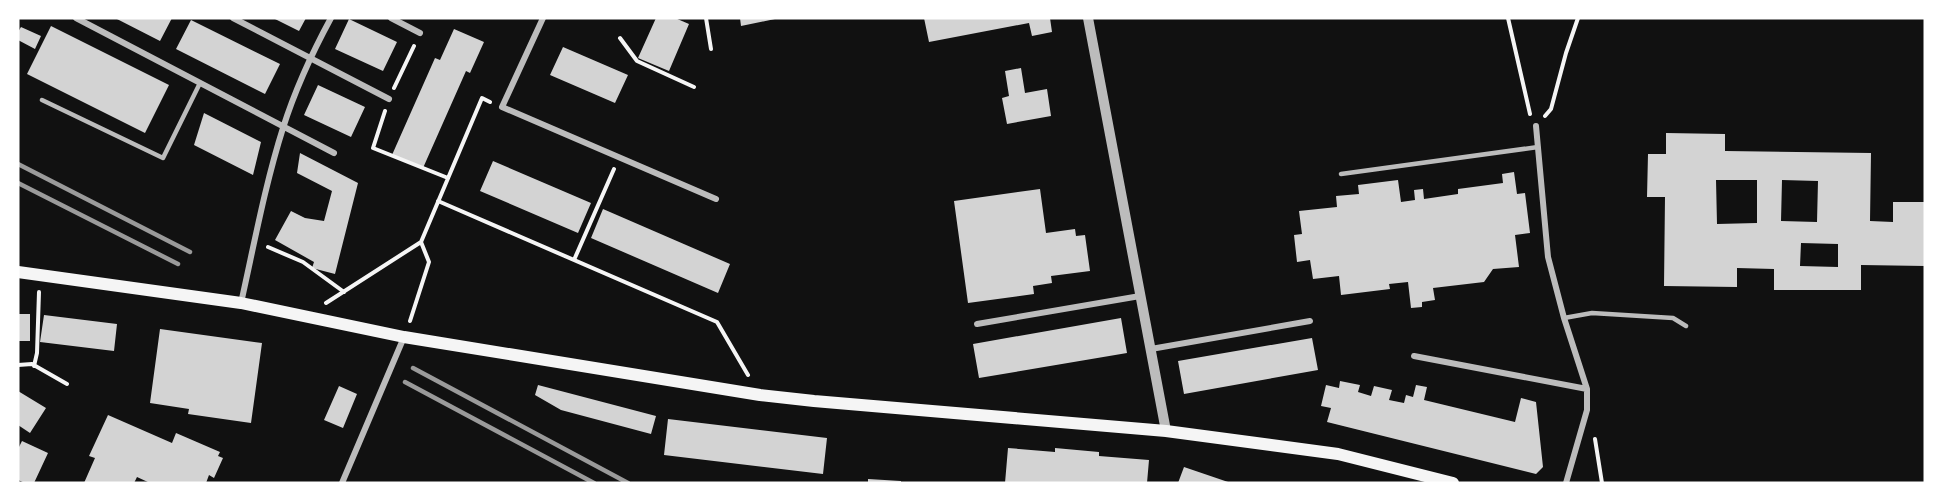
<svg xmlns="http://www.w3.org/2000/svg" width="1943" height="501" font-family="Overpass,sans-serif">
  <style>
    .building { fill: #d3d3d3; fill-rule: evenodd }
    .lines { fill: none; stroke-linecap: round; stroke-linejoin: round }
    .path { stroke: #f5f5f5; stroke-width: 4 }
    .service { stroke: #bcbcbc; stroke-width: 4.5 }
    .minor { stroke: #bcbcbc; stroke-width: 6 }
    .tertiary { stroke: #bcbcbc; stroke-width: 10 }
    .secondary { stroke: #f5f5f5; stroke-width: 12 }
    .rail { stroke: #9a9a9a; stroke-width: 4.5 }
  </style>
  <rect width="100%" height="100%" fill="#111"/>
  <!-- building -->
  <path class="building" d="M115,18h57l-12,23z
    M273,18h33l-7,13z
    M656,18h19l14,6 -20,47 -31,-13z
    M740,18h35v1l-34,7z
    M924,18h126l2,14 -20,4 -3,-13 -100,19z
    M349,19l48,23 -14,29 -48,-22z
    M191,20l89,44 -15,30 -89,-45z
    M51,26l118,59 -24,48 -118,-59z
    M21,27l20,9 -6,13 -17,-9v-8z
    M454,29l30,13 -14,31 -4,-2 -43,97 -31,-13 43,-97 5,2z
    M563,47l65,28 -13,28 -65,-28z
    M1021,68l4,25 22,-4 4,27 -44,8 -5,-26 7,-2 -4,-25z
    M318,85l47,22 -14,30 -47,-22z
    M204,113l57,29 -8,33 -59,-30z
    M1666,133l59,1v17l146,2 -1,68 23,1v-20h32v64l-64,-1v25h-87v-21l-37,-1v19l-73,-1 1,-89h-18l1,-43h18zM1716,180h41v43l-40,1zM1782,180l36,1 -1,41 -36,-1zM1801,243l37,1v23l-38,-1z
    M300,153l58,30 -23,91 -23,-6 2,-6 -39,-22 16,-29 14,7 19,3 8,-30 -35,-18z
    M493,161l98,42 -13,30 -98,-42z
    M1514,172l3,22 8,-1 5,40 -15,2 4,32 -26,2 -9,13 -51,6 2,12 -13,2v5l-11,1 -3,-26 -19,2 1,5 -49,6 -2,-19 -26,3 -3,-19 -13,2 -3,-27 8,-1 -3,-23 38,-4 -1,-11 23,-2 -1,-9 40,-5 3,22 14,-2 -1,-10 9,-1 1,10 34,-5v-5l45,-6 -1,-9z
    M1040,189l6,44 29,-4 1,7 9,-1 5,36 -39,5 1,7 -19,3 1,8 -66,9 -14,-102z
    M603,209l127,55 -12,29 -127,-55z
    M18,314h12v27h-12z
    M44,315l73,9 -3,27 -74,-9z
    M1121,318l6,35 -148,25 -6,-34z
    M160,329l102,14 -11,80 -63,-9 1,-5 -39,-6z
    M1312,338l6,32 -134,24 -6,-33z
    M1340,381l20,4 -2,7 13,4 3,-10 18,4 -3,10 15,3 2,-8 7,2 3,-12 11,2 -3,13 91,22 6,-24 15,4 7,65 -7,7 -209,-52 4,-14 -10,-2 5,-21 13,3z
    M538,385l118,31 -5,18 -90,-24 -26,-15z
    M339,386l18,8 -14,34 -19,-8z
    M18,391l28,17 -16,25 -12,-8z
    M108,415l64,28 4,-10 44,19 -2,4 5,2 -9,20 -5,-3 -3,8h-56l-13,-6 -3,6h-50l11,-25 -6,-2z
    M668,419l159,19 -4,36 -159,-19z
    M22,441l26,12 -14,30h-9l-7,-3v-31z
    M1008,448l47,4v-4l44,4v4l50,4 -2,23h-142z
    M1184,467l47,16h-53z
    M868,479l33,2v2h-33z"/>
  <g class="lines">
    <!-- path -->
    <path class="path" d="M706,18l5,31
      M1508,18l22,96
      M620,38l17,23 57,26
      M394,88l20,-42
      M385,111l-12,37 75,30
      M1545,116l6,-7 15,-56 12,-35
      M438,201l279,121 31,53
      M268,247l35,15 41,30
      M574,260l40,-91
      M326,303l95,-61 61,-144 8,4
      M410,321l19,-59 -8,-20
      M18,365l14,-1 35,20
      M34,366l3,-13 2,-61
      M1595,439l7,44"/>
    <!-- service -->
    <path class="service" d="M42,100l121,58 37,-75
      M1341,174l197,-27
      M1564,318l28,-5 81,5 13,8"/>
    <!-- minor -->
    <path class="minor" d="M76,18l258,135
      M233,18l156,81
      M391,18l29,15
      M543,18l-41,89 214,92
      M1536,126l12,131 16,61 23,71v21l-21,73
      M241,303c13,-58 24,-118 42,-175 12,-38 29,-75 48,-110
      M977,324l163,-28
      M1151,349l159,-28
      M1414,356l173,33
      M342,483l62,-146"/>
    <!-- tertiary -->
    <path class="tertiary" d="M1088,18l78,413"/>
    <!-- secondary -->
    <path class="secondary" d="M18,272l223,31 163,34 356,58 54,6 352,30 172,23 115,29"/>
    <!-- rail -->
    <path class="rail" d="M18,164l172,88
      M18,183l160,81
      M413,368l215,115
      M405,382l189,101"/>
  </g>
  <!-- border -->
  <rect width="1943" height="501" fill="none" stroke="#ffffff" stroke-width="39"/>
</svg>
